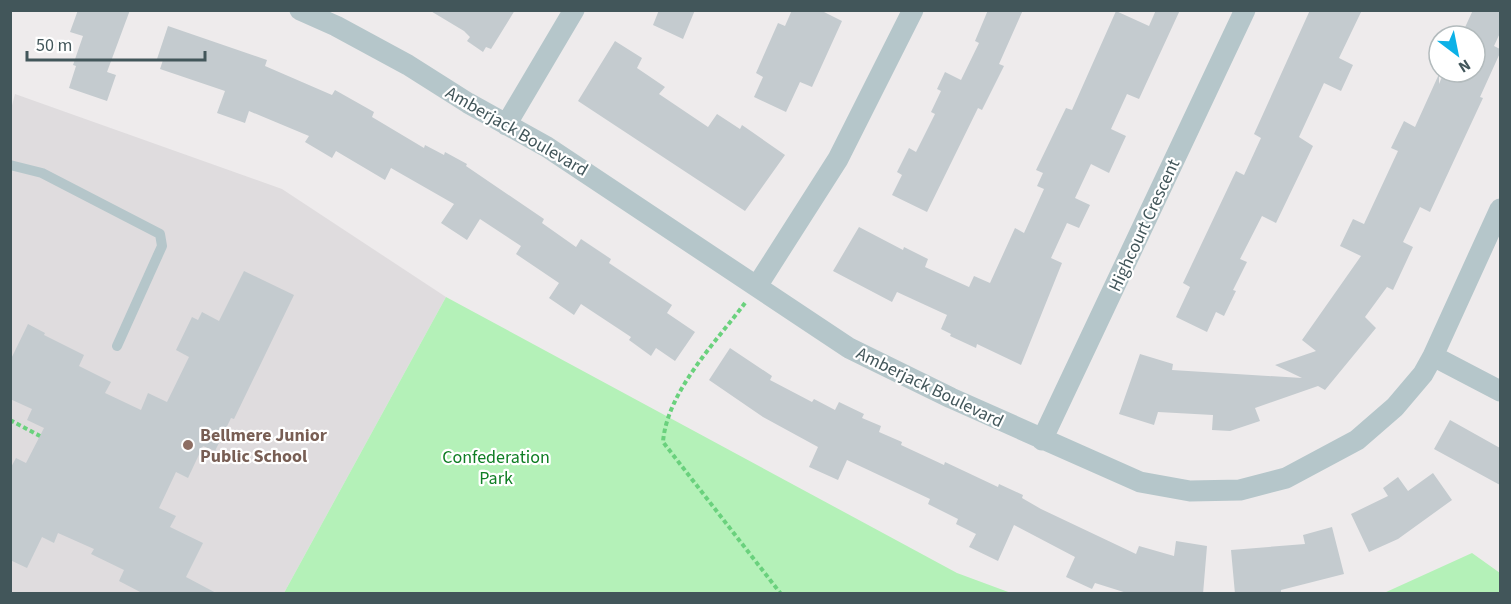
<svg xmlns="http://www.w3.org/2000/svg" width="1511" height="604" font-family="'Source Sans 3',sans-serif">
  <style>
    .education { fill: #dfdcde }
    .green { fill: #b4f1b8 }
    .building { fill: #c4cbcf }
    .lines { fill: none; stroke-linecap: round; stroke-linejoin: round }
    .path { stroke: #6ad17d; stroke-width: 4; stroke-dasharray: 4.5 3; stroke-linecap: butt }
    .service { stroke: #b5c6ca; stroke-width: 10 }
    .minor { stroke: #b5c6ca; stroke-width: 21 }
    .education-dot { fill: #8d6e63; stroke: #fff; stroke-width: 2 }
    .labels { text-anchor: middle; stroke-width: 4.5; stroke-linejoin: round; paint-order: stroke }
    .street-label { font-size: 18px; fill: #42565a; stroke: #fff }
    .education-label { font-size: 18px; font-weight: bold; fill: #785e54; stroke: #fff; text-anchor: start }
    .park-label { font-size: 18px; fill: #0f7e24; stroke: #fff }
  </style>
  <rect width="100%" height="100%" fill="#eeebec"/>
  <!-- education -->
  <path class="education" d="M15,94l267,95 164,108 -162,296 -273,1 -1,-481z"/>
  <!-- green -->
  <path class="green" d="M446,297l511,276 54,20h-727z
    M1472,553l28,20v20h-116z"/>
  <!-- building -->
  <path class="building" d="M78,10h52l-23,62 9,3 -9,26 -38,-13 7,-22 -3,-1 10,-29 -13,-4z
    M429,10h86l-24,39 -5,-2 -3,5 -16,-11 3,-4 -6,-6z
    M659,10h36l-12,29 -30,-14z
    M792,10h28l22,11 -30,66 -12,-5 -14,30 -32,-15 9,-20 -7,-4 22,-50 7,3z
    M988,10h35l-24,54 5,2 -22,44 -4,-2 -51,104 -35,-17 10,-20 -5,-3 12,-24 7,4 19,-38 -4,-2 10,-21 -4,-2 8,-17 16,8 18,-37 -4,-2z
    M1156,10h24l-41,89 -12,-5 -16,35 15,7 -17,37 -18,-9 -16,34 15,7 -11,23 -12,-5 -16,35 11,5 -41,102 -44,-21 -1,4 -26,-12 1,-2 -10,-5 6,-14 -50,-23 -5,10 -59,-31 26,-44 44,23 1,-3 24,12 -3,8 44,20 5,-11 16,7 25,-55 9,5 20,-44 -7,-3 6,-13 -7,-3 30,-62 6,2 44,-99 33,15z
    M1310,10h52l-23,48 14,7 -12,26 -17,-8 -25,54 14,9 -37,77 -14,-7 -22,43 7,3 -14,28 3,1 -12,25 -8,-4 -9,20 -31,-15 14,-30 -7,-4 53,-112 8,4 17,-37 -7,-4z
    M1473,10h27v23l-6,13 6,3v4l-20,44 3,1 -53,114 -10,-5 -17,35 10,5 -20,43 -6,-3 -22,30 11,11 -51,62 -7,-4 -63,22 5,13 -30,10 -18,-1 1,-15 -55,-3 -4,13 -35,-11 21,-60 33,10 -1,6 130,8 -27,-13 41,-14 -14,-11 59,-84 -21,-10 13,-27 11,5 34,-73 -7,-3 13,-27 11,6 24,-53v10l5,-12h31v-36h-14z
    M168,26l99,34 -2,6 67,29 3,-5 39,22 -2,5 52,31 1,-3 19,10 1,-3 22,12 -1,2 78,53 -2,4 34,24 5,-8 30,20 -2,4 63,42 -5,8 28,19 -20,29 -19,-13 -5,8 -22,-16 2,-3 -50,-33 -7,11 -25,-17 10,-15 -43,-29 5,-8 -41,-27 -13,21 -26,-17 13,-19 -63,-36 -6,12 -49,-29 -4,7 -27,-16 4,-6 -60,-25 -4,12 -28,-10 8,-22 -65,-22 3,-9 -6,-1z
    M615,41l27,17 -5,10 28,19 -6,7 49,33 9,-13 23,15 2,-4 43,30 -40,56 -167,-110z
    M244,271l50,24 -60,124 -3,-1 -16,33 -12,-5 -15,32 -12,-6 -17,36 17,8 -6,11 33,16 -17,34 32,17h-74l-25,-13 5,-11 -33,-16 3,-5 -36,-16 -4,10 -12,-6 -15,31 -17,-8v-91l6,-11 10,5 18,-35 -17,-8 5,-11 -22,-10v-38l18,-37 17,9 -1,2 40,20 -5,11 32,16 -6,11 36,17 7,-17 19,9 22,-45 -13,-7 16,-33 6,3 4,-8 17,9z
    M730,348l42,28 -2,4 42,22 2,-3 21,11 4,-8 25,12 -2,4 19,8 -2,6 23,10 -1,3 43,20 1,-3 53,25 1,-3 24,11 -1,3 19,11 95,45 3,-8 35,10 2,-15 31,5 -4,48h-73l-35,-11 -3,6 -26,-12 9,-20 -61,-32 -16,36 -29,-14 7,-13 -20,-10 2,-5 -30,-15 2,-5 -83,-39 -9,20 -29,-13 9,-20 -55,-30 -54,-37z
    M1450,420l50,28v37l-66,-36z
    M1433,473l19,27 -54,39 -29,13 -18,-38 37,-18 -5,-8 15,-11 10,14z
    M1332,527l12,47 -63,16v4h-46l-4,-44 74,-6 -2,-9z"/>
  <g class="lines">
    <!-- path -->
    <path class="path" d="M745,303c-30,40 -78,89 -82,139l118,152
      M10,420l30,16"/>
    <!-- service -->
    <path class="service" d="M10,165l32,8 118,61 2,12 -45,100"/>
    <!-- minor -->
    <path class="minor" d="M300,10l36,16 72,39 60,38 79,44 302,201 102,50 189,84 50,9 50,-1 46,-12 71,-38 38,-33 28,-33 10,-18 67,-147
      M506,125l68,-115
      M757,286l81,-127 75,-149
      M1433,356l67,35
      M1042,440l203,-430"/>
  </g>
  <!-- markers -->
  <circle class="education-dot" cx="188" cy="445" r="6"/>
  <g class="labels">
    <!-- street labels -->
    <g class="street-label">
      <text transform="translate(517 131) rotate(30)" y="6">Amberjack Boulevard</text>
      <text transform="translate(1144 225) rotate(-65)" y="6">Highcourt Crescent</text>
      <text transform="translate(930 387) rotate(26)" y="6">Amberjack Boulevard</text>
    </g>
    <!-- education labels -->
    <g class="education-label">
      <text x="200" y="441">Bellmere Junior<tspan x="200" dy="21">Public School</tspan></text>
    </g>
    <!-- park labels -->
    <g class="park-label">
      <text x="496" y="463">Confederation<tspan x="496" dy="21">Park</tspan></text>
    </g>
  </g>
  <!-- border -->
  <rect width="1511" height="604" fill="none" stroke="#42565a" stroke-width="24"/>
  <!-- north arrow -->
  <g transform="translate(1457 54) rotate(148)"><circle r="28" fill="#ffffff" stroke="#b3bbbd" stroke-width="1.5"/>
  <path d="M0-4.5L10 22L0 15L-10 22Z" fill="#0cb1e7"/>
  <text y="-9" font-size="16" font-weight="bold" text-anchor="middle" fill="#42565a">N</text>
  </g>
  <!-- scale -->
  <path d="M27 51v9h178v-9" fill="none" stroke="#42565a" stroke-width="3"/>
  <text x="36" y="51" font-size="18" fill="#42565a" stroke="#ffffff" stroke-width="4.5" paint-order="stroke">50 m</text>
</svg>
